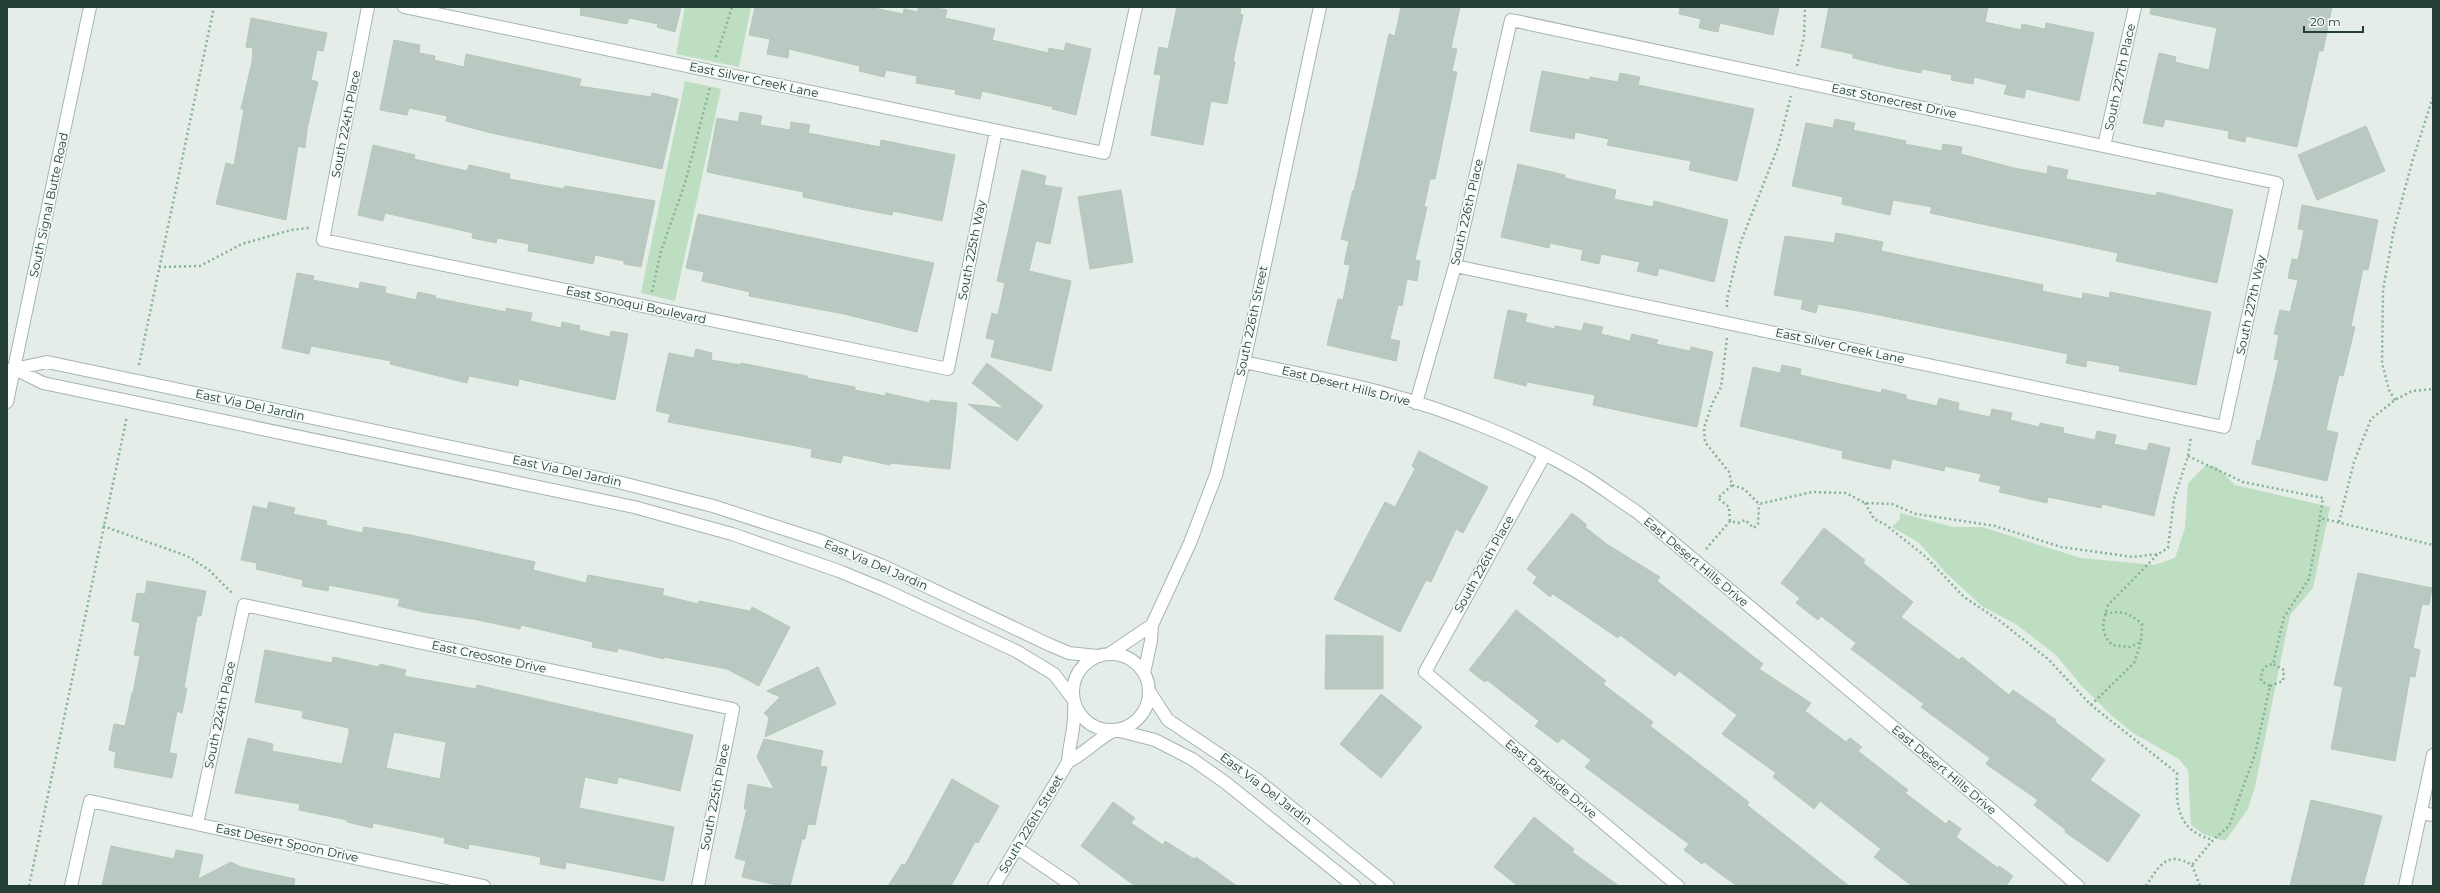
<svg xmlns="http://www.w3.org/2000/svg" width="2440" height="893" font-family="Montserrat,sans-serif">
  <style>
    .green { fill: #bddec1 }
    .building { fill: #b9c8c0; stroke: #b6c7bd; fill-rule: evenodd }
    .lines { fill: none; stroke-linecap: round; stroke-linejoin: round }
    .minor-casing { stroke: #a6b5ae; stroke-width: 14 }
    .path { stroke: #84b19c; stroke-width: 2.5; stroke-dasharray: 2 3; stroke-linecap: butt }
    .minor { stroke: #fff; stroke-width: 12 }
    .labels { text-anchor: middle; stroke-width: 3.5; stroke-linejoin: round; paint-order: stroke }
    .street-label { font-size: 12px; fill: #233f33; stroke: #f4faf6 }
  </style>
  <rect width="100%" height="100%" fill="#e4ede8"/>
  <!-- green -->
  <path class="green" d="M685,7h66l-12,60 -63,-13z
    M685,81l36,8 -46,212 -34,-8z
    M2206,465l11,2 18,18 95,22 -17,81 -23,27 -35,172 -7,22 -23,32 -22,-7 -12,-9 -3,-55 -9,-11 -46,-26 -22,-18 -31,-31 -24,-29 -39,-30 -35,-19 -35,-32 -29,-32 -26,-15 8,-8v-6l53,14h29l99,31 73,7 21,-7 10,-30 3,-45z"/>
  <!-- building -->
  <path class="building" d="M581,7h100l-6,25 -18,-5 1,-3 -29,-6 -2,6 -47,-9z
    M755,7h114l34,7 1,-5 14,3v-5h14l15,3 -2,8 50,11 -3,11 56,13 1,-5 15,3 2,-8 25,6 -15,66 -24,-6 1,-2 -71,-16 -2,8 -25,-5 1,-4 -40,-7 1,-7 -31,-6 -2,7 -25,-6 1,-5 -71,-17 -1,9 -21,-4 3,-15 -21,-4z
    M1177,7h64l-1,7 3,1 -10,46 2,1 -8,42 -16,-3 -8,44 -52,-10 10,-60 -7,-1 5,-27 9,2z
    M1401,7h59l-9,41 6,1 -5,22 5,1 -22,107h-5l-6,28h3l-12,53 5,1 -3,20 -10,-2 -5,27 -4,-1 -8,34 10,2 -4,20 -69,-16 11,-46 5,1 7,-35 -6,-1 5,-23 -8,-2 12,-49 1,1 35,-157 6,2z
    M1680,7h99l-6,28 -53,-12 -2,9 -19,-4 2,-9 -22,-5z
    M1829,7h159l-3,15 36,8 1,-6 23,5 1,-6 48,10 -15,68 -53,-12 -2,9 -20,-4 3,-9 -33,-8 -1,7 -22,-4 1,-5 -30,-6 -1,4 -25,-5 -43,-10v-4l-32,-7z
    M2151,7h181l-9,44h-4l-22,96 -51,-11 -1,6 -17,-4 1,-7 -64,-12 -2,8 -20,-4 16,-70 17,4 -1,5 34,8 8,-42 -67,-14z
    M251,18l76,15 -4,18 -6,-1 -6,30 7,2 -11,47 -2,19 -7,-2 -12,74 -70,-16 10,-41 8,2 10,-56h-3l11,-47 1,-14 -7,-1z
    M394,40l26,5 -1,8 16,3 -1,4 30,7 2,-13 115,25 -2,7 72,11 1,-4 26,6 -16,70 -171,-36 -45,-12 1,-5 -38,-8 -2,7 -27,-5z
    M1542,71l48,9v-3l28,5 2,-9 20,4 -2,8 116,24 -17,72 -48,-11 2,-9 -84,-16 2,-6 -34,-7 -1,7 -44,-8z
    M740,112l22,4 -2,9 30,5 1,-8 19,3 -2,8 72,14 1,-7 74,15 -13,66 -49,-10 -1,4 -42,-8 -47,-10v-5l-96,-20 10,-54 21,4z
    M1835,119l20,4 -2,7 53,11 -1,3 37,7 1,-7 19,3 -1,7 53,14 33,6 1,-8 20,4 -2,9 90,17 1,-4 76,18 -16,73 -101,-22 2,-8 -188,-40 2,-6 -39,-7 -3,15 -48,-11 1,-7 -51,-11 14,-63 27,5z
    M2366,126l19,45 -68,29 -19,-45z
    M373,145l42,10 -1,4 53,12 2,-6 41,9 -1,5 55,10 1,-3 90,15 -14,66 -17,-3v-3l-29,-6 -2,9 -48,-10 -17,-3 1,-7 -32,-6 -1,5 -24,-5 1,-5 -88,-20 -2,8 -25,-6z
    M1518,164l47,11v3l51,12 -2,9 39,8 1,-6 74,19 -14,62 -55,-14 -2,8 -20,-5 3,-9 -39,-8 -2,10 -18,-4 2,-10 -33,-7 -1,5 -48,-11z
    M1022,170l24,6 -2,9 18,3 -12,56 -14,-3 -7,30 42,10 -20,90 -60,-14 4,-17 -9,-2 6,-25 6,2 7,-32 -8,-2z
    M1121,190l12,72 -43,7 -12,-72z
    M2302,205l76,15 -10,50 -5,-1 -12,57 4,1 -12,49 -4,-1 -13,55 12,3 -11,48 -75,-17 5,-24 3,1 19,-81 -5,-1 5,-24 -5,-1 6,-24 10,2 8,-32 -10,-2 4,-19 6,1 6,-30 -6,-1z
    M698,214l236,49 -17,69 -73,-18 -95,-18 1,-4 -48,-11 2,-9 -18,-4z
    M1836,233l47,9 -2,9 162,34 -1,6 40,8 1,-6 26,5 1,-6 101,20 -15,73 -77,-14 1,-5 -33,-6 -1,7 -20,-4 2,-9 -199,-41 -51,-9 -2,9 -15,-4 2,-9 -29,-5 11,-59 49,7z
    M297,273l17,3 -1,4 46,9 1,-7 26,5 -1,6 31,7 2,-8 18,4 -1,2 71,14v-4l26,5 -2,8 31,7 1,-6 18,4 -1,4 31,7 1,-6 17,3 -13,66 -96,-21 -1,7 -49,-10 -2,7 -77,-19 1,-3 -80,-15 -2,8 -27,-6z
    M1508,310l19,4 -2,8 30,7v-3l27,5 2,-8 19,4 -2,7 29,7 2,-7 26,6 -2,4 34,7 1,-4 22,5 -16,75 -104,-22 2,-10 -68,-13 -1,4 -32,-8z
    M696,349l16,4 -1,7 30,5v-2l66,13v2l48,9v3l30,6 1,-3 44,10v-3l27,3 -7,66 -60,-6v2l-47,-10 -2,8 -30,-6 1,-8 -144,-27 2,-8 -14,-3 13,-58 25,5z
    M987,363l56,43 -26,35 -49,-37 36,4 -32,-25z
    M1782,365l19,4 -1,6 81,18 1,-4 24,6v4l31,7 2,-8 20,5 -1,7 32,7 2,-8 20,4 -2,7 29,7 1,-4 24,5 -1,5 32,7 2,-9 19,4 -2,9 33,7 2,-8 21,5 -16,68 -52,-12 -1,4 -53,-11 -1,6 -48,-11 2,-6 -22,-5 2,-7 -36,-8 -1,5 -52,-12 -2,10 -48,-11 1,-7 -103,-25 13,-59 27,6z
    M1419,451l69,36 -25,46 -7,-4 -25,53 -5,-2 -26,52 -66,-33 51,-97 10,5 20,-38 -3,-3z
    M269,502l26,6 -2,6 34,7 -1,4 36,8 2,-6 47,8 124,27 -2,8 53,13 2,-8 76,14 -2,6 36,9 1,-3 51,10 2,-4 38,20 -31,59 -32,-17 -63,-12v2l-46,-11 -1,4 -25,-5 1,-5 -72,-17 -1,4 -47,-10 -50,-7 -25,-6 2,-7 -71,-14 -1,6 -26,-5 1,-6 -47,-11 1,-6 -16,-3 12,-54 14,3z
    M1572,513l15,12 -2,2 23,18 52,32 -3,4 106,83 -4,5 52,34 -6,8 41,31 4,-4 12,9 -4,4 50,39 -3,3 41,31 3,-4 12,9 -5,8 42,31 1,-2 14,10 -7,10h-94l-38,-29 7,-8 -61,-48 -6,8 -41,-32 3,-4 -54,-39 15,-19 -58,-44 -4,5 -55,-41 -2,3 -65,-44 -3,3 -17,-14 4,-6 -10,-8z
    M1824,528l41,32 -2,3 50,39 -12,15 58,43 3,-3 47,38 4,-5 43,30 -1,2 50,38 -15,20 50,35 -32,47 -43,-30 1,-2 -32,-25 4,-5 -52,-36 4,-6 -69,-51 3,-3 -73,-55 5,-6 -35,-27 -3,4 -22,-17 4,-5 -19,-15z
    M2358,573l74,15 -3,17 -7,-1 -9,44 7,2 -5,27 -5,-1 -15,85 -64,-12 12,-62 -9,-2z
    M147,581l59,10 -5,25h-4l-13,72h3l-5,25 -5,-2 -8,42 8,1 -5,24 -58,-11 2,-15 -7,-2 5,-26 11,2 7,-33h1l7,-37 -6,-1 6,-32 -8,-2 5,-28 8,1z
    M1516,610l90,71 -3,3 50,38 -3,4 99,76 -2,3 102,81h-112l-33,-24 -2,2 -18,-14 5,-6 -104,-77 6,-7 -29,-22 -4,5 -23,-17 4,-5 -52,-41 -2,2 -16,-12z
    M1326,635l57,1v53h-58z
    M265,650l67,13 1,-6 46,10 1,-3 26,6 -2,6 72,13 1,-4 216,50 -13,56 -62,-14 -1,7 -32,-7 -6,31 95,19 -10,54 -98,-19 -1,7 -25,-5 1,-7 -72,-13 -1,5 -24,-6 1,-5 -72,-15 -1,5 -25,-6v-2l-48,-10 1,-6 -65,-11 13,-55 25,6 -1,7 70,13 7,-31v-5l-47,-10 1,-7 -48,-9zM394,732l52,10 -6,37 -54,-11z
    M818,667l18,37 -71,33 4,-19 -5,-5 16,-16 -13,-6z
    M1381,694l41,33 -41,51 -41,-34z
    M764,739l59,12 -3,15 7,1 -12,58 -7,-1 -3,15h-3l-12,47h-10l-38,-9 4,-16 -11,-3 12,-49h-3l4,-25 26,5 -17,-32z
    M952,779l47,27 -21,37 -3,-1 -24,44h-63l14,-22 3,1z
    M2311,800l71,16 -19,70h-73z
    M1113,802l22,16 -4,5 32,22 2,-4 29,18 2,-2 41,29h-102l-54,-40z
    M1534,817l40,32 -2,3 47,34h-101l-24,-19z
    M111,846l63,13 2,-9 27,5 -5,24 33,-17 10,5 54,12 -1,7h-192z"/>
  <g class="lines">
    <defs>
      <path id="minor" d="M368,7l-45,233 625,129 48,-238
        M404,7l700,146 32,-146
        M2104,146l31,-139
        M1244,362c45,10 91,18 136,30 69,18 147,49 207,86 17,11 33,23 50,34l348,292 93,82
        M13,368l30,15 591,124 98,27 107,37 46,19 131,61 38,23 19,25
        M14,369l33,-7 571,120 95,24 108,35 60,24 169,80 19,8 28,3
        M7,402l83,-395
        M1416,403l39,-137 56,-246 766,163 -53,244 -769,-161
        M1544,456l-119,216 253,214
        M1073 692a38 38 0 1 1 76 0a38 38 0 1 1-76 0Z
        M1109,654l43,-29
        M1144,673l7,-32 1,-16 38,-82 26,-68 28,-113 76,-355
        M1149,691l19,29 88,59 132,107
        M1116,730l39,10 37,19 34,24 128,103
        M1068,762c17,-9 28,-22 47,-32
        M2421,813l12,2
        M197,824l47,-219 489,104 -35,177
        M1017,848l56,38
        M71,886l19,-85 394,85
        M994,886l74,-124c1,-19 8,-36 6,-56
        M2405,886l28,-131"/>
    </defs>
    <!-- minor casing -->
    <use href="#minor" class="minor-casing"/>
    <!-- path -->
    <path class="path" d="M716,57l16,-50
      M1797,66l7,-29 1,-30
      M159,267l41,-1 42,-22 49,-14 18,-2
      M652,292l9,-41 24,-68 25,-96
      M1727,307v-8l13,-55 38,-97 13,-51
      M1727,338l-6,49 -9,17 -8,24 1,14 24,30 3,13 12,4 15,15 53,-12 34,1 19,10 27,1 24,10 79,12 66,21 72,10 25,-3 10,-6 6,-49 14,-43 3,-20
      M139,365l75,-358
      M2395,400l-6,-10 -7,-27 1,-73 11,-61 19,-70 20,-62
      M2188,456l55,26 80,16 -3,20 113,27
      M1865,503l9,16 12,6 40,32 38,40 36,24 48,38 43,46 86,68c-1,34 0,57 36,67
      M1730,521l-1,-14 -11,-9 14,-13
      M2339,522l15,-60 17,-43 24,-19 17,-9 21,-2
      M103,526l84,30 22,14 24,24
      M1706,549l24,-28 8,2 7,-3 9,8 4,-4 1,-20
      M2105,614c16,-4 25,-1 37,10l-1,18 -11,5 -18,-2c-13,-14 -9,-23 -4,-40l50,-51
      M2270,686l13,-5 1,-11 -11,-6
      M2091,705l43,-42 7,-20
      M2192,865l8,21
      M29,886l98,-470
      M2146,886c13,-20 21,-36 46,-21l21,-25 16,-14 26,-72 15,-68 -9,-5c0,-10 2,-15 12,-17l11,-47 25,-38 11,-61"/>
    <!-- minor -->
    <use href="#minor" class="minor"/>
  </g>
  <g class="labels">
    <!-- street labels -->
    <g class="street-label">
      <text transform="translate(2120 77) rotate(-78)" y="4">South 227th Place</text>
      <text transform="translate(754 80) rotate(12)" y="4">East Silver Creek Lane</text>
      <text transform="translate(1894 101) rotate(12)" y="4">East Stonecrest Drive</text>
      <text transform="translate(346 124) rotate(-79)" y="4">South 224th Place</text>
      <text transform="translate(49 205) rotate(-78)" y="4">South Signal Butte Road</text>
      <text transform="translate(1467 212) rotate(-77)" y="4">South 226th Place</text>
      <text transform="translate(972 250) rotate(-79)" y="4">South 225th Way</text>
      <text transform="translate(636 305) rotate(12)" y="4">East Sonoqui Boulevard</text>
      <text transform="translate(2251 305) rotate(-78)" y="4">South 227th Way</text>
      <text transform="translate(1252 321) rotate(-78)" y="4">South 226th Street</text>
      <text transform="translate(1840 346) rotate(12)" y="4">East Silver Creek Lane</text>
      <text transform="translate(1346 386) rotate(14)" y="4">East Desert Hills Drive</text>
      <text transform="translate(250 405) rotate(12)" y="4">East Via Del Jardin</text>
      <text transform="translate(567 471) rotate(12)" y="4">East Via Del Jardin</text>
      <text transform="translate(1696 562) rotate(40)" y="4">East Desert Hills Drive</text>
      <text transform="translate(1484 564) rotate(-61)" y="4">South 226th Place</text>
      <text transform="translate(876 565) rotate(23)" y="4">East Via Del Jardin</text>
      <text transform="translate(489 657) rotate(12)" y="4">East Creosote Drive</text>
      <text transform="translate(220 715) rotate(-78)" y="4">South 224th Place</text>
      <text transform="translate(1944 770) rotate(40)" y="4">East Desert Hills Drive</text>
      <text transform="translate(1551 779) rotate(40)" y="4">East Parkside Drive</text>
      <text transform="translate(1266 789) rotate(37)" y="4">East Via Del Jardin</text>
      <text transform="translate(715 797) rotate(-79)" y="4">South 225th Place</text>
      <text transform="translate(1031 824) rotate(-59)" y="4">South 226th Street</text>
      <text transform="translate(287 843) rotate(12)" y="4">East Desert Spoon Drive</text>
    </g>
  </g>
  <!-- border -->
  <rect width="2440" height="893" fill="none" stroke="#233f33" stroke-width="16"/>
  <!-- scale -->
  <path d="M2304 26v6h59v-6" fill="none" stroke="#233f33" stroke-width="2"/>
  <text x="2310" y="26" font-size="12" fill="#233f33" stroke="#f4faf6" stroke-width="3" paint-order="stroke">20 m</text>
</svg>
